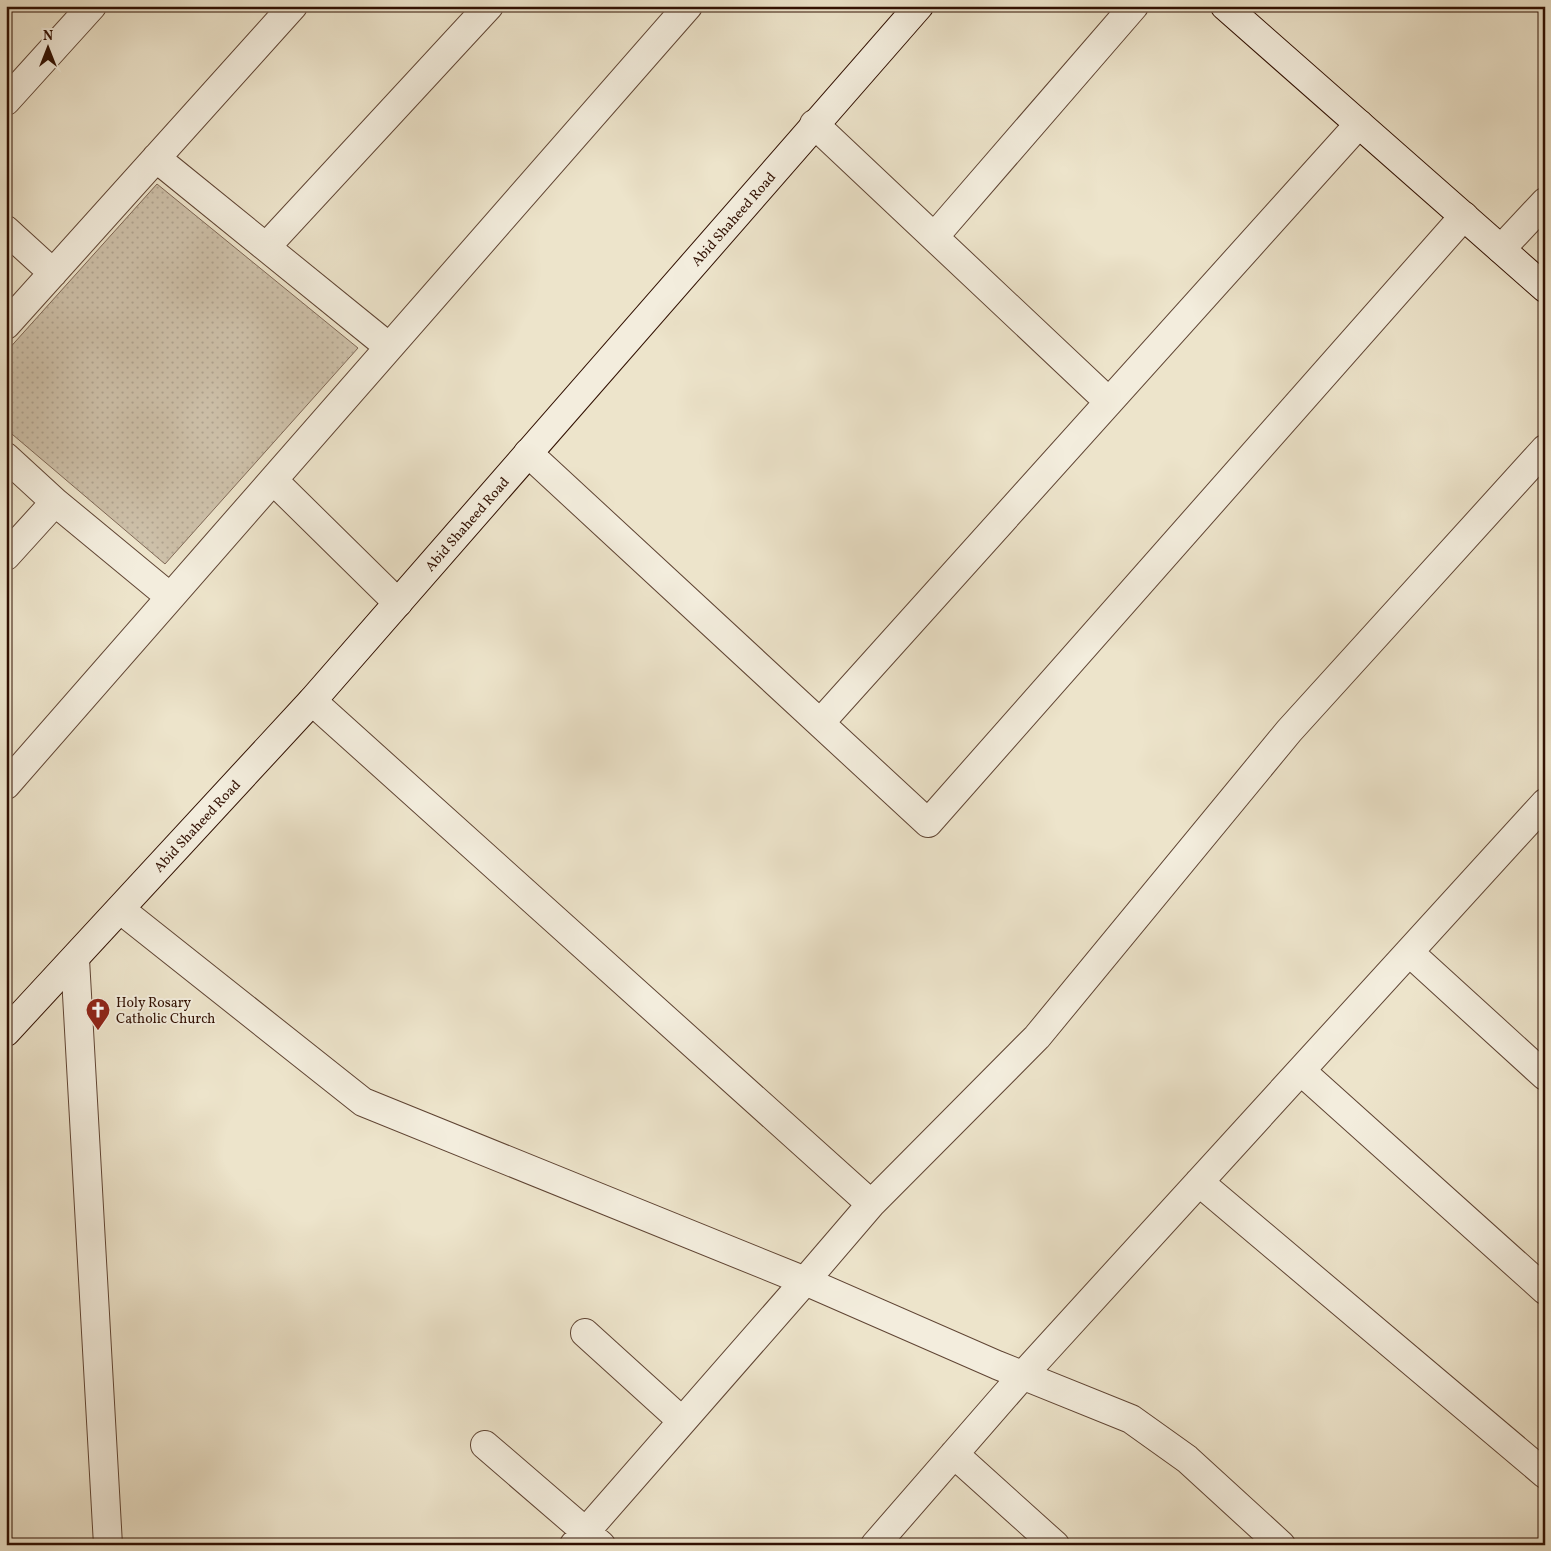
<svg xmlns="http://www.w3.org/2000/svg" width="1551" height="1551" font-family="Vollkorn,serif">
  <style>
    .park { fill: url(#park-dots); stroke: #7f6856 }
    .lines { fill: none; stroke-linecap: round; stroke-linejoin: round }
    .street-casing { stroke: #604534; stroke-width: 30 }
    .secondary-casing { stroke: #311002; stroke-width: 30 }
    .street { stroke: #f3eddd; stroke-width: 28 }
    .secondary { stroke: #f3eddd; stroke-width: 28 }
    .labels { text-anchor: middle; stroke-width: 4; stroke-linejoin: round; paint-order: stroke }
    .street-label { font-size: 14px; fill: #311002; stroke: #f3eddd }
    .poi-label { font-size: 14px; fill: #311002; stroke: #f3eddd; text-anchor: start }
  </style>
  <defs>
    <pattern id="park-dots" width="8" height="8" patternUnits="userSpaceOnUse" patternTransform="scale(1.25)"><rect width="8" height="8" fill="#cdc0a9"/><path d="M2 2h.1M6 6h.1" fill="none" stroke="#b0a490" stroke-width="1.8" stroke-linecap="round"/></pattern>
  </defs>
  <rect width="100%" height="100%" fill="#ede4cb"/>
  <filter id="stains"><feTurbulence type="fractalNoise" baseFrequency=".004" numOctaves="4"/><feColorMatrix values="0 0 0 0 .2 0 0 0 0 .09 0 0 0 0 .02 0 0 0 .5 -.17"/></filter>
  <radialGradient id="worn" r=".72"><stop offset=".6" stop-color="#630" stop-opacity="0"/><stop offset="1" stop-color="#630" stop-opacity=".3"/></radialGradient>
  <!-- park -->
  <path class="park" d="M157,184l201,164 -193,216 -159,-135v-77z"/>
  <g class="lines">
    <defs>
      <path id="street" d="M6,101l86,-95
        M814,124l295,278
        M156,158l233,189
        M6,230l47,43
        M934,237l200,-231
        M266,247l223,-241
        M1501,249l44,-47
        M6,325l287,-319
        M528,453l400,370 536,-607
        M6,457l49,45 115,95
        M273,480l125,123
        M6,556l49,-54
        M312,701l559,503
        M820,723l539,-599
        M6,785l682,-779
        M121,910l242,192 442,179 192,84 134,54 56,40 94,86
        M1409,952l136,124
        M75,959l33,586
        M1301,1071l244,219
        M1199,1182l346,292
        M585,1333l97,88
        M485,1445l116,100
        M954,1454l101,91
        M574,1545l231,-264 66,-77 166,-167 252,-306 256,-282
        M875,1545l148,-170 522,-572"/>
      <g id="secondary">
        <path d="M1225,6l320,282"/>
        <path id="s1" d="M6,1032l306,-331 607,-695"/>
      </g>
    </defs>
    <!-- street casing -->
    <use href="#street" class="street-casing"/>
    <!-- secondary casing -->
    <use href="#secondary" class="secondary-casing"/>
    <!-- street -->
    <use href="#street" class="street"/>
    <!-- secondary -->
    <use href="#secondary" class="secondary"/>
  </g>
  <!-- icons -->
  <defs>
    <symbol id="church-pin" viewBox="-11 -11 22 30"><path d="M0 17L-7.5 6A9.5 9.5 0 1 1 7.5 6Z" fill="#8f2418" stroke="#f3eddd"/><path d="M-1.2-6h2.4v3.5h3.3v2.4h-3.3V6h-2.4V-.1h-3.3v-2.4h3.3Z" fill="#fff"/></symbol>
  </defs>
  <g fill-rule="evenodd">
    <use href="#church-pin" x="84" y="996" width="28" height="38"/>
  </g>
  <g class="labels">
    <!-- street labels -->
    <g class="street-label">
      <text dy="5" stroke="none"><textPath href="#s1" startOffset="1091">Abid Shaheed Road</textPath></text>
      <text dy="5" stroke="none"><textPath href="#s1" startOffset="686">Abid Shaheed Road</textPath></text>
      <text dy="5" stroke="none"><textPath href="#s1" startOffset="281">Abid Shaheed Road</textPath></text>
    </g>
    <!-- poi labels -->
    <g class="poi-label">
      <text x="116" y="1007">Holy Rosary<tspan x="116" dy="16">Catholic Church</tspan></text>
    </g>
  </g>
  <!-- margin -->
  <rect width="1551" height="1551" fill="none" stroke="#ede4cb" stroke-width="25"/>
  <rect x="8" y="8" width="1536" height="1536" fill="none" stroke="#311002" stroke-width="2.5"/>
  <rect x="12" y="12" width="1526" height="1526" fill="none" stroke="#311002"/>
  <!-- north arrow -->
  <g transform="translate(48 48)" stroke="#f3eddd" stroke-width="4" paint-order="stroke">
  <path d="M0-4L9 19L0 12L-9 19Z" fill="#311002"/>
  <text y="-8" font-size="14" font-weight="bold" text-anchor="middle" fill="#311002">N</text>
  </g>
  <rect width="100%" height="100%" filter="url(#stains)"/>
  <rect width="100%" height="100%" fill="url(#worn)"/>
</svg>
